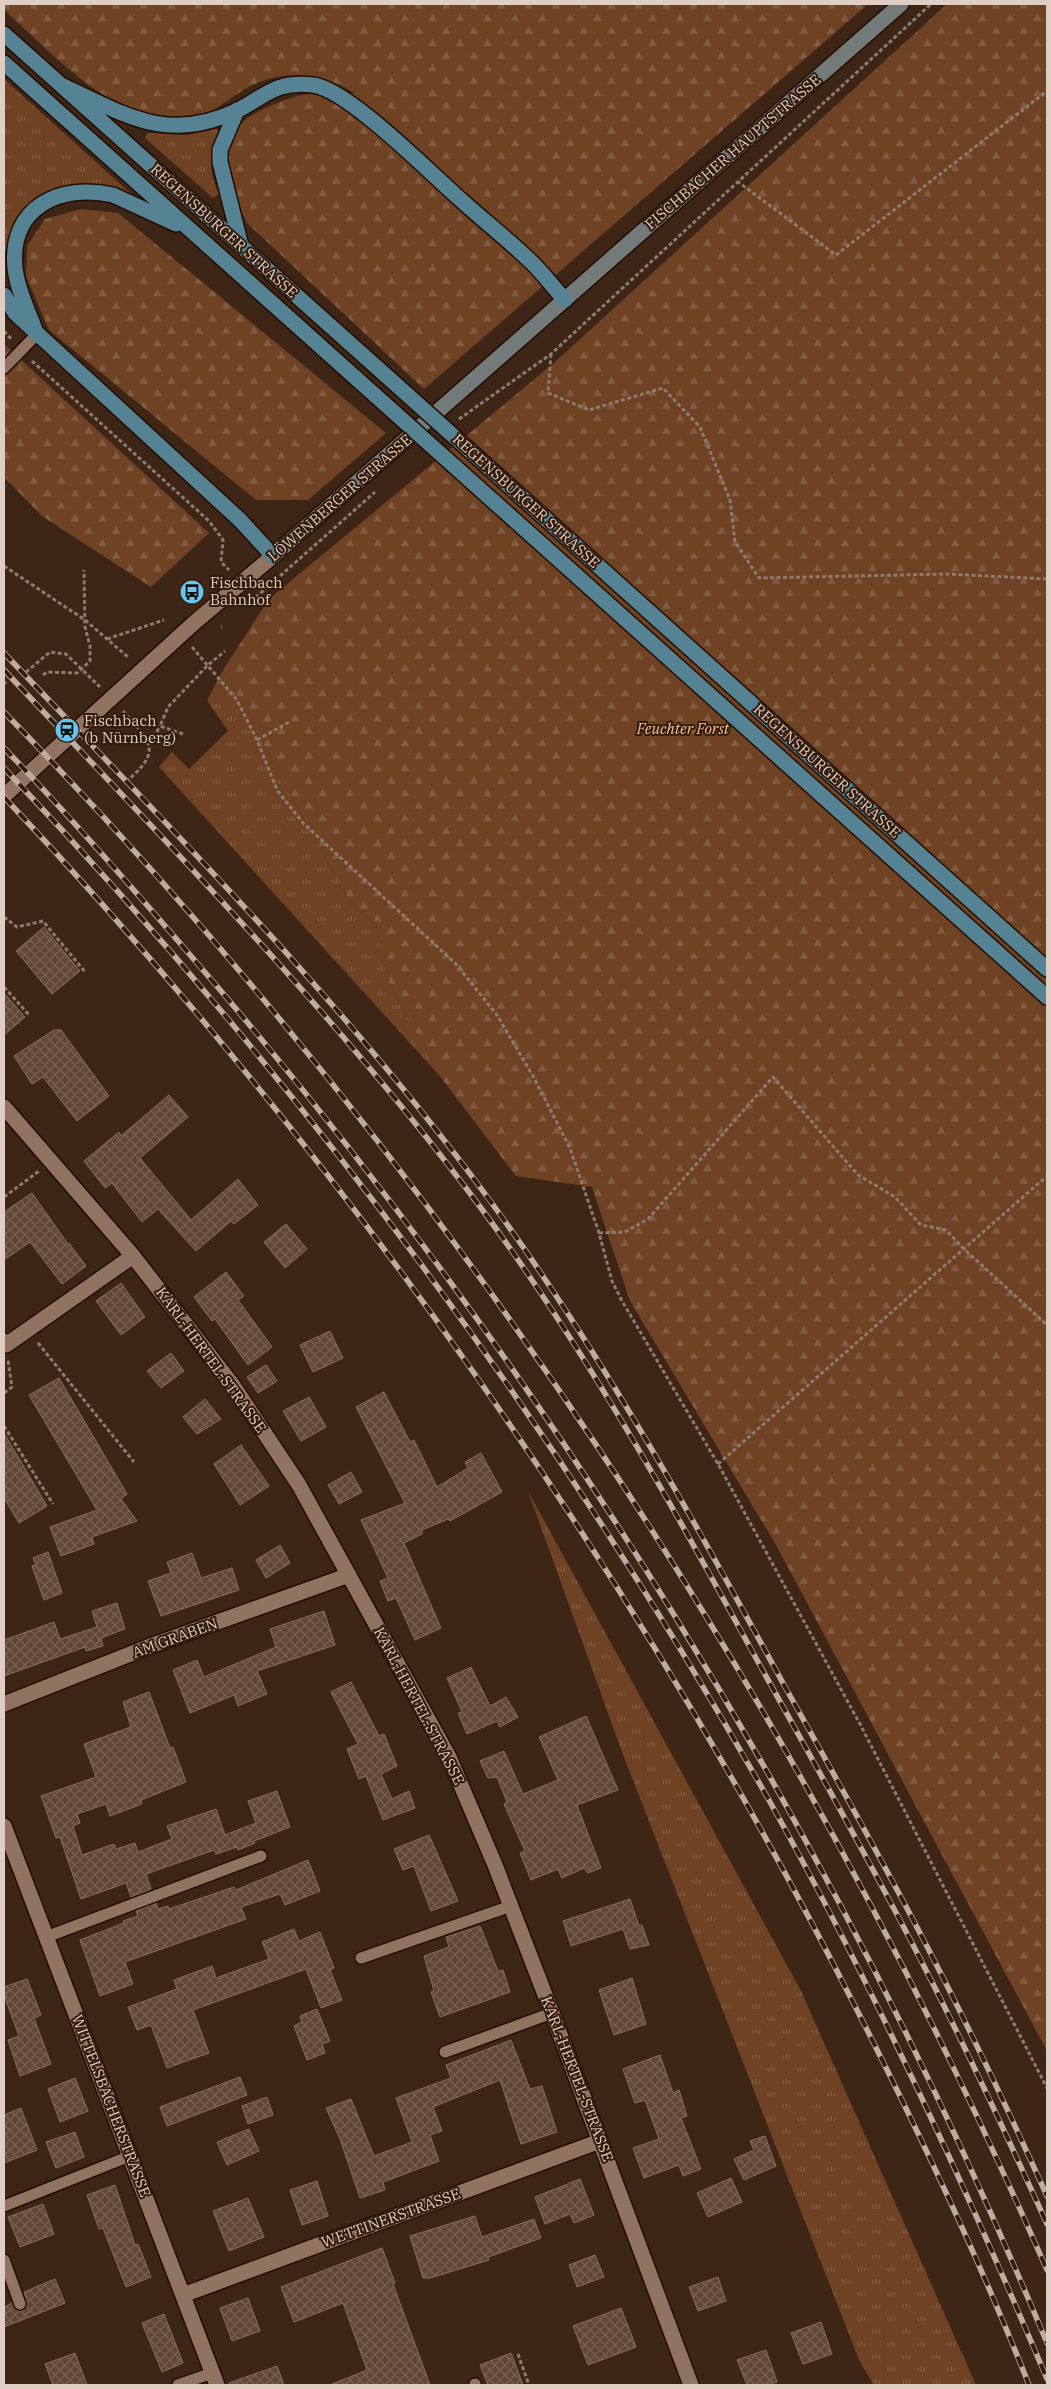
<svg xmlns="http://www.w3.org/2000/svg" width="1051" height="2389" font-family="'IBM Plex Serif',serif">
  <style>
    .grass { fill: url(#grass-tufts) }
    .forest { fill: url(#forest-firs) }
    .building { fill: url(#building-cross-hatch); stroke: #886c5a }
    .lines { fill: none; stroke-linecap: round; stroke-linejoin: round }
    .service-casing { stroke: #240e01; stroke-width: 14 }
    .minor-casing { stroke: #240e01; stroke-width: 18 }
    .tertiary-casing { stroke: #240e01; stroke-width: 18 }
    .secondary-casing { stroke: #240e01; stroke-width: 18 }
    .primary-casing { stroke: #240e01; stroke-width: 18 }
    .path { stroke: #8f7b6e; stroke-width: 3; stroke-dasharray: 4 2.5; stroke-linecap: butt }
    .service { stroke: #907361; stroke-width: 11 }
    .minor { stroke: #907361; stroke-width: 15 }
    .tertiary { stroke: #907361; stroke-width: 15 }
    .secondary { stroke: #737b7a; stroke-width: 15 }
    .primary { stroke: #568393; stroke-width: 15 }
    .rail-casing { stroke: #beaca1; stroke-width: 5.5 }
    .rail { stroke: #341c0c; stroke-width: 4; stroke-dasharray: 11; stroke-linecap: butt }
    .primary-bridge-casing { stroke: #240e01; stroke-width: 18; stroke-linecap: butt }
    .primary-bridge { stroke: #568393; stroke-width: 15 }
    .labels { text-anchor: middle; stroke-width: 4; stroke-linejoin: round; paint-order: stroke }
    .street-label { font-size: 15px; fill: #decec4; stroke: #341c0c }
    .poi-label { font-size: 15px; fill: #decec4; stroke: #341c0c; text-anchor: start }
    .park-label { font-size: 15px; font-style: italic; fill: #fac19d; stroke: #341c0c }
  </style>
  <defs>
    <pattern id="grass-tufts" width="24" height="20" patternUnits="userSpaceOnUse" patternTransform="scale(1.25)"><rect width="24" height="20" fill="#6e4223"/><path d="M3 7l-1-3M5 7V3M7 7l1-3M15 17l-1-3M17 17v-4M19 17l1-3" fill="none" stroke="#825c41"/></pattern>
    <pattern id="forest-firs" width="22" height="20" patternUnits="userSpaceOnUse" patternTransform="scale(1.25)"><rect width="22" height="20" fill="#6e4223"/><path d="M5 1l3.5 6h-7zM16 11l3.5 6h-7z" fill="#825c41"/></pattern>
    <pattern id="building-cross-hatch" width="8" height="8" patternUnits="userSpaceOnUse" patternTransform="scale(1.25)"><rect width="8" height="8" fill="#624736"/><path d="M0 0l8 8M0 8l8-8" fill="none" stroke="#786051"/></pattern>
  </defs>
  <rect width="100%" height="100%" fill="#3e2616"/>
  <!-- grass -->
  <path class="grass" d="M4,79l144,130c-36,-15 -87,-43 -118,-3 -10,14 -14,33 -26,47z
    M216,129l2,2c-9,24 -10,40 1,63l-6,4 -68,-60 3,-5 38,2z
    M223,670l128,235 25,19 11,54 52,97 -280,-308 13,-15 17,17 39,-38 -21,-31z
    M528,1491l273,500 175,394h-102l-15,-25 -237,-608z"/>
  <!-- forest -->
  <path class="forest" d="M4,4h864l-444,385 -177,-166c-24,-48 -38,-92 23,-117 12,-5 26,-11 40,-12 15,-2 31,2 45,-1 -34,-20 -72,-25 -108,-5 -25,14 -43,36 -74,33 -69,-8 -121,-68 -169,-111z
    M947,4h100v2047l-271,-506 -146,-244 -38,-114 -76,-11 -77,-101 -52,-97 -11,-54 -25,-19 -128,-235 46,-71 285,-236z
    M81,209l37,4 268,220 -78,67h-52l-207,-170 -23,-54 1,-30 18,-27z
    M4,344l205,189 -58,54 -109,-71 -38,-39z"/>
  <!-- building -->
  <path class="building" d="M44,927l36,44 -28,23 -36,-43z
    M4,993l21,24 -21,18z
    M54,1030h7l48,66 -32,25 -34,-44 -11,7 -18,-28z
    M169,1095l19,22 -48,41 51,62 47,-41 20,26 -24,19 -3,-3 -35,30 -38,-42 -16,13 -30,-39 -7,5 -21,-27 35,-29 2,4z
    M32,1193l36,51 1,-1 17,23 -24,18 -32,-42 -26,18v-48z
    M286,1224l21,25 -22,19 -21,-26z
    M226,1272l18,24 -6,4 34,47 -24,18 -33,-46 -3,2 -18,-24z
    M121,1283l24,34 -24,18 -25,-34z
    M330,1331l13,27 -30,14 -13,-27z
    M171,1353l13,18 -23,17 -14,-17z
    M266,1365l11,16 -19,12 -11,-16z
    M59,1378l68,116 -6,5 16,22 -45,16 2,7 -33,12 -11,-29 47,-17 -68,-115z
    M384,1392l26,50 4,-2 23,47 31,-19 -3,-6 16,-9 21,39 -52,29 -2,-2 -26,11v4l-18,9 37,85 -26,12 -19,-42 -8,3 -8,-20 8,-3 -27,-58 44,-17 -49,-96z
    M309,1397l17,30 -25,14 -18,-30z
    M205,1399l16,20 -24,15 -14,-17z
    M4,1433l43,73 -28,17 -15,-25z
    M241,1445l28,41 -29,19 -26,-41z
    M351,1472l11,20 -23,12 -11,-19z
    M280,1545l10,18 -24,15 -10,-18z
    M48,1552l14,41 -18,7 -12,-34 4,-1 -3,-7z
    M192,1553l9,25 31,-10 7,22 -78,26 -13,-35 23,-8 -4,-11z
    M117,1603l8,26 -24,9 2,8 -17,5 -1,-4 -81,29v-36l50,-18 6,17 37,-12 -5,-16z
    M324,1611l11,34 -78,26 10,23 -29,12 -4,-11 -44,18 -17,-43 24,-10 7,17 72,-30 -6,-18z
    M471,1667l19,39 16,-9 12,20 -18,10 -3,-6 -30,13 -9,-21 4,-1 -15,-34z
    M351,1682l28,54 5,-2 13,32 -16,8 11,25 17,-8 6,17 -32,12 -17,-44 -7,3 -12,-30 11,-5 -27,-52z
    M149,1692l21,56 3,-1 13,35 -45,18 1,4 -32,12 -4,-12 -29,10 3,9 -7,3 9,29 32,-11 2,5 19,-6 3,9 34,-13 -5,-13 49,-17 9,26 31,-12 -8,-22 29,-10 13,36 -36,14 1,2 -17,7 -1,-3 -21,7 -2,-4 -68,24 5,15 -20,8 -5,-14 -45,16 -21,-62 -4,1 -15,-42 55,-19 -12,-33 47,-17 -8,-25z
    M586,1716l32,74 -41,15 24,63 -13,5 -4,-5 -22,10 -4,-9 -27,11 -11,-27 5,-2 -21,-47 3,-2 -10,-25 -9,1 -8,-17 24,-10 19,43 35,-14 -19,-43z
    M429,1835l29,66 -27,10 -17,-45 -11,4 -9,-21z
    M308,1860l12,31 -35,14 -5,-11 -39,13 5,12 -121,43 8,22 -33,12 -20,-56 44,-17 -1,-2 15,-5 -2,-5 20,-8 2,6 10,-3 1,3 65,-22 2,3z
    M630,1899l9,27 3,-1 7,20 -19,4 -7,-20 -52,17 -8,-25z
    M480,1926l18,45 5,-1 7,22 -70,25 -9,-25 3,-1 -10,-35 25,-9 -3,-10z
    M294,1929l5,12 21,-9 14,36 -4,2 12,30 -21,8 -15,-39 -113,41 16,43 -42,15 -16,-43 -14,5 -9,-23 49,-18 -3,-9 38,-14 4,12 53,-19 -7,-17z
    M632,1978l14,46 -32,11 -15,-45z
    M27,1979l14,36 -7,3 17,46 -31,12 -12,-36 11,-4 -15,-41v-8z
    M317,2009l13,32 -8,3 3,9 -18,7 -13,-34 8,-4 -2,-6z
    M511,2040l19,49 12,-3 15,46 -36,12 -21,-64 -67,27 9,24 -12,4 9,26 -56,21 2,8 -25,8 -20,-59 -14,-31 25,-9 23,57 38,-14 -16,-44 55,-20 -5,-13z
    M660,2055l13,38 6,-3 8,26 -6,2 20,51 -18,7 -4,-11 -35,13 -11,-30 26,-9 -14,-39 -10,3 -12,-34z
    M240,2077l7,18 -80,31 -7,-19z
    M75,2078l13,33 -28,11 -12,-33z
    M267,2097l6,18 -25,9 -6,-18z
    M21,2108l16,42 -33,13v-48z
    M249,2129l10,22 -32,14 -10,-23z
    M75,2132l9,25 -28,11 -10,-26z
    M765,2136l11,30 -32,14 -10,-21 20,-9 -4,-9z
    M731,2178l11,24 -34,15 -11,-24z
    M580,2179l14,36 -20,8 -4,-9 -25,10 -10,-27z
    M317,2181l11,35 -26,9 -12,-35z
    M115,2185l20,60 3,-1 13,33 -25,10 -23,-59 -4,1 -12,-34z
    M248,2198l16,39 -35,14 -16,-40z
    M43,2204l11,30 -34,13 -12,-30z
    M475,2216l7,21 52,-18 7,19 -53,19 1,3 -59,18h-7l-13,-42z
    M382,2248l13,35 -2,1 37,101h-100l37,-15 -24,-67 -49,19 -13,-35z
    M595,2255l9,22 -27,10 -8,-22z
    M718,2277l8,24 -28,10 -9,-24z
    M55,2279l10,24 -61,24v-20l8,-4 4,7 7,1 4,-6 -3,-13z
    M248,2298l12,33 -28,10 -12,-33z
    M621,2308l15,39 -48,18 -15,-39z
    M164,2314l19,49 -21,9 -20,-49z
    M821,2322l11,32 -29,10 -12,-31z
    M766,2350l11,32 -10,3h-20l-10,-25z
    M75,2353l12,32h-34l-8,-21z
    M511,2353l12,32h-35l-8,-20z
    M277,2366l7,19h-54l-1,-2z"/>
  <g class="lines">
    <defs>
      <path id="service" d="M4,368l33,-34
        M46,1937l215,-81
        M361,1958l150,-52
        M445,2052l107,-39
        M4,2206l126,-50
        M4,2260l16,44
        M475,2384v1
        M178,2385l34,-12"/>
      <path id="minor" d="M4,1107l129,149 99,128 67,101 150,272 46,108 57,148 139,372
        M4,1341l2,4 127,-89
        M4,1704l149,-59 196,-70
        M4,1826l213,559
        M183,2295l417,-154"/>
      <path id="tertiary" d="M4,796l191,-174 78,-66"/>
      <path id="secondary" d="M273,556l628,-552"/>
      <path id="primary" d="M4,34l388,347
        M4,63l373,334
        M61,85c64,29 104,59 175,26 29,-14 39,-31 77,-26 35,4 118,89 148,115 22,20 45,38 66,58 14,12 25,28 38,42
        M237,110l-17,40v12l21,84
        M4,295l11,18 225,207 33,36
        M35,330c-7,-20 -18,-41 -20,-62 -6,-61 45,-85 98,-73l63,29
        M468,449l579,520
        M453,465l594,532"/>
    </defs>
    <!-- service casing -->
    <use href="#service" class="service-casing"/>
    <!-- minor casing -->
    <use href="#minor" class="minor-casing"/>
    <!-- tertiary casing -->
    <use href="#tertiary" class="tertiary-casing"/>
    <!-- secondary casing -->
    <use href="#secondary" class="secondary-casing"/>
    <!-- primary casing -->
    <use href="#primary" class="primary-casing"/>
    <!-- path -->
    <path class="path" d="M737,181l99,74 211,-164
      M4,331l8,9
      M551,354l-3,39 41,17 74,-22 37,39 30,73 5,42 24,36 188,-4 100,5
      M32,361l177,160 14,19 -2,22 8,8
      M459,419l92,-65 380,-350
      M4,566l81,54 44,38
      M251,596l3,3 121,-107
      M221,627h1
      M107,639l57,-19
      M192,647l45,53 20,40 20,50 26,33 152,140 42,52 36,61 37,72 29,85 13,48 10,20 96,163 142,260 187,364
      M26,672l24,-20 16,2 34,33
      M43,675l4,-3 30,1 13,-12v-15l-5,-19 -1,-57
      M4,684l2,-2
      M123,711c27,30 40,39 5,69
      M183,734l-23,-8 8,-19 40,-42 17,-14
      M257,740l34,-19
      M148,741l6,-4 6,-11
      M4,917l13,10 26,-6 43,52
      M4,987l26,29
      M4,1197l35,-26
      M599,1233l26,-1 23,-13 125,-142 85,98 37,22 26,28 25,5 17,18 84,77
      M38,1343l96,119
      M4,1393l8,-6 -4,-27
      M4,1426l49,78
      M718,1464l329,-288
      M518,2354l11,31"/>
    <!-- service -->
    <use href="#service" class="service"/>
    <!-- minor -->
    <use href="#minor" class="minor"/>
    <!-- tertiary -->
    <use href="#tertiary" class="tertiary"/>
    <!-- secondary -->
    <use href="#secondary" class="secondary"/>
    <!-- primary -->
    <use href="#primary" class="primary"/>
    <defs>
      <path id="rail" d="M4,653c168,177 342,351 487,549 111,152 203,318 293,483 46,82 92,164 136,248 45,86 87,174 127,263
        M4,670c164,174 333,345 477,538 105,142 191,297 276,452 52,94 105,187 155,283 48,92 92,186 135,281
        M4,712c438,449 792,984 1043,1558
        M4,748c65,67 126,137 187,208 357,413 646,882 856,1387
        M4,768c296,311 555,660 766,1034 104,186 194,380 277,577
        M4,797c341,362 629,771 854,1215 62,122 121,246 171,373"/>
    </defs>
    <!-- rail casing -->
    <use href="#rail" class="rail-casing"/>
    <!-- rail -->
    <use href="#rail" class="rail"/>
    <defs>
      <path id="primary-bridge" d="M392,381l76,68
        M377,397l76,68"/>
    </defs>
    <!-- primary-bridge casing -->
    <use href="#primary-bridge" class="primary-bridge-casing"/>
    <!-- primary-bridge -->
    <use href="#primary-bridge" class="primary-bridge"/>
  </g>
  <!-- icons -->
  <defs>
    <symbol id="bus-disc" viewBox="-11 -11 22 22"><circle r="9.5" fill="#65c5ee" stroke="#341c0c"/><path d="M-5-6H5V4H4V6H2V4H-2V6H-4V4H-5ZM-3.5-4V0h7V-4ZM-3.5 1.2v1.5H-2V1.2ZM2 1.2v1.5H3.5V1.2Z" fill="#111"/></symbol>
    <symbol id="station-disc" viewBox="-11 -11 22 22"><circle r="9.5" fill="#65c5ee" stroke="#341c0c"/><path d="M-3-6H3Q5-6 5-4V2Q5 4 3 4L4.5 6H3L1.5 4h-3L-3 6H-4.5L-3 4Q-5 4-5 2V-4Q-5-6-3-6ZM-3.5-4v3h7v-3ZM-3.5 1v1.5H-2V1ZM2 1v1.5H3.5V1Z" fill="#111"/></symbol>
  </defs>
  <g fill-rule="evenodd">
    <use href="#bus-disc" x="178" y="578" width="28" height="28"/>
    <use href="#station-disc" x="53" y="716" width="28" height="28"/>
  </g>
  <g class="labels">
    <!-- street labels -->
    <g class="street-label">
      <text transform="translate(733 152) rotate(-41)" y="5">FISCHBACHER HAUPTSTRASSE</text>
      <text transform="translate(224 231) rotate(42)" y="5">REGENSBURGER STRASSE</text>
      <text transform="translate(340 498) rotate(-41)" y="5">LÖWENBERGER STRASSE</text>
      <text transform="translate(526 501) rotate(42)" y="5">REGENSBURGER STRASSE</text>
      <text transform="translate(827 771) rotate(42)" y="5">REGENSBURGER STRASSE</text>
      <text transform="translate(211 1360) rotate(54)" y="5">KARL-HERTEL-STRASSE</text>
      <text transform="translate(175 1638) rotate(-20)" y="5">AM GRABEN</text>
      <text transform="translate(419 1706) rotate(62)" y="5">KARL-HERTEL-STRASSE</text>
      <text transform="translate(577 2079) rotate(69)" y="5">KARL-HERTEL-STRASSE</text>
      <text transform="translate(111 2106) rotate(69)" y="5">WITTELSBACHERSTRASSE</text>
      <text transform="translate(391 2218) rotate(-20)" y="5">WETTINERSTRASSE</text>
    </g>
    <!-- poi labels -->
    <g class="poi-label">
      <text x="210" y="588">Fischbach<tspan x="210" dy="17">Bahnhof</tspan></text>
      <text x="84" y="726">Fischbach<tspan x="84" dy="17">(b Nürnberg)</tspan></text>
    </g>
    <!-- park labels -->
    <g class="park-label">
      <text x="683" y="734">Feuchter Forst</text>
    </g>
  </g>
  <!-- border -->
  <rect width="1051" height="2389" fill="none" stroke="#decec4" stroke-width="10"/>
</svg>
